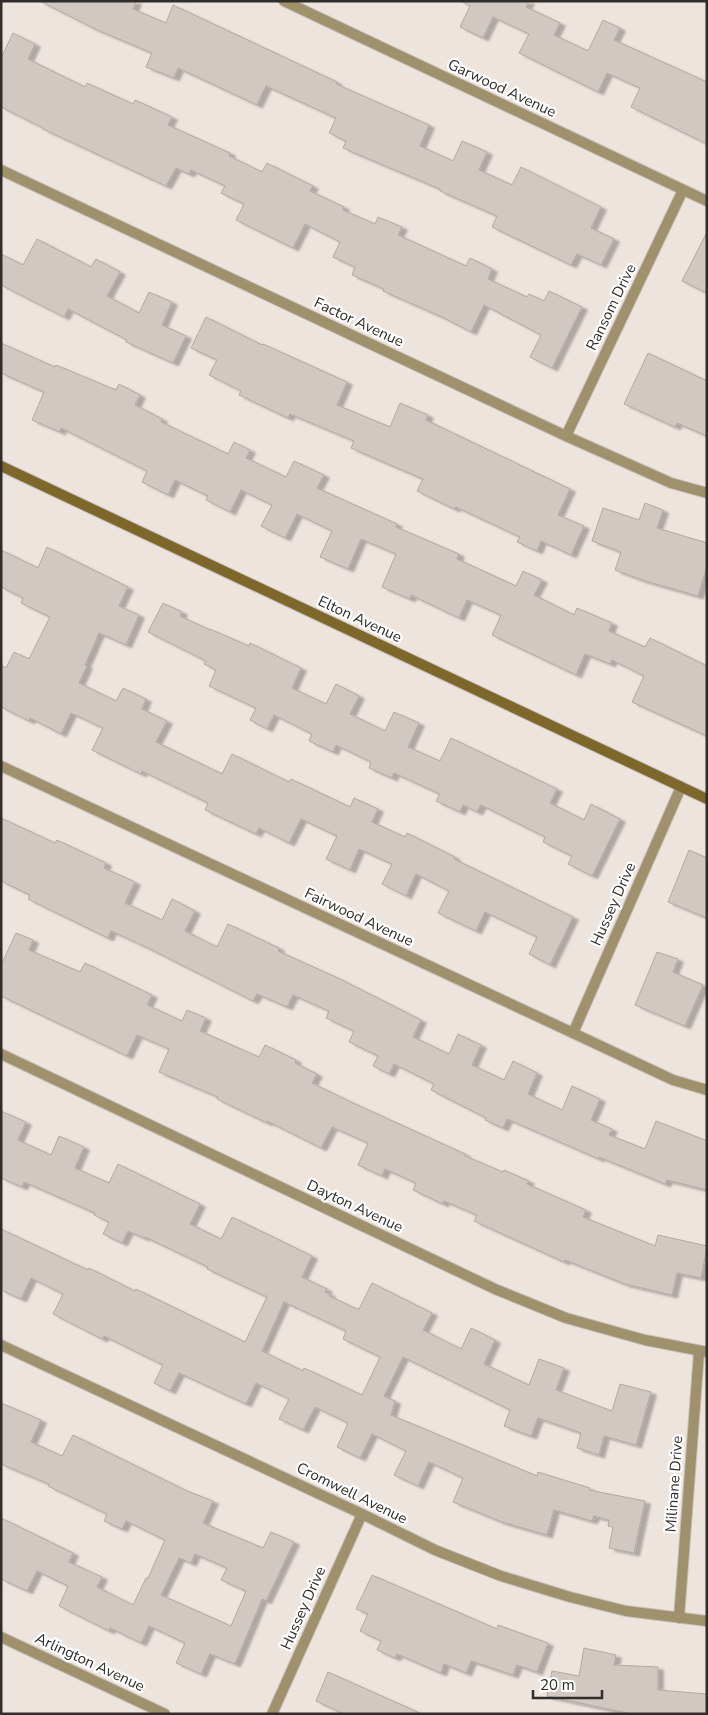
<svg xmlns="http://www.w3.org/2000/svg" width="708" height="1715" font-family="'Nunito Sans',sans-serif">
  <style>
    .building { fill: #d1c8c2; stroke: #b1a9a3; fill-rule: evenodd; filter: url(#shadow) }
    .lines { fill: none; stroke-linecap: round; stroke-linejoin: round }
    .street-casing { stroke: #c8bfba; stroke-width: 12 }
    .secondary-casing { stroke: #c8bfba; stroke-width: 12 }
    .street { stroke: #9f916b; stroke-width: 10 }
    .secondary { stroke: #7d672b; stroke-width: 10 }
    .labels { text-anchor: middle; stroke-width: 4.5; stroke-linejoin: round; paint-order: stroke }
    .street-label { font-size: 15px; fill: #312d2b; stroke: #fff }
  </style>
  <defs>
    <filter id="shadow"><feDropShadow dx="5.5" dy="3" stdDeviation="1" flood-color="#0004"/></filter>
  </defs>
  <rect width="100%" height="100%" fill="#eee4de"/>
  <!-- building -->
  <path class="building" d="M40,1h96l-3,8 33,14 7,-18 164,77 -1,2 93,41 -9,21 33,15 9,-20 25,11 -8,18 33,15 9,-18 80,40 -10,21 23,11 -13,26 -24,-11 -6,11 -79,-38 5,-11 -57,-25v-2l-97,-41 3,-7 -17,-8 7,-15 -70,-32 -9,19 -79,-37 -4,10 -28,-11 6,-14 -57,-24z
    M461,1h68l-3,6 34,16 -6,12 34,16 15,-31 17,8 -6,12 93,42v62l-76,-37 9,-19 -33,-15 -9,19 -79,-39 10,-19 -36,-17 -10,21 -23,-11 10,-21z
    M13,33l22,11 -7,15 57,28 2,-4 46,21 2,-4 37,17 -4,8 62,28 -1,3 33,16 5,-9 46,23 -3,5 34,16 -1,3 32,14 3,-7 24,10 -4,8 68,31 4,-8 22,11 -4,10 39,18 2,-3 15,7 5,-10 33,16 -30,61 -22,-11 11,-22 -57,-30 -13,27 -29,-15 -59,-26 1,-2 -32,-14 3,-8 -22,-10 7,-15 -35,-18 -12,24 -57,-28 8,-16 -23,-11 4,-7 -34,-16 -2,4 -13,-6 -10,18 -123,-57v-1l-42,-21v-49z
    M707,232v61l-25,-12z
    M37,239l54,28 5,-8 24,13 -13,24 32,17 10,-21 23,10 -10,23 24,11 -13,27 -47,-21 1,-2 -59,-31 -4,8 -63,-32v-31l22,11z
    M206,317l56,28 1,-1 84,38 -10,23 53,22 10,-24 28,12 -2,5 144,69 -12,26 26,11 -13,29 -30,-14 -4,10 -20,-9 3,-5 -64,-30 -2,2 -37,-18 6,-12 -72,-31 3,-7 -64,-27 -2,4 -49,-23 2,-4 -32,-16 8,-15 -26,-12z
    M1,343l54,24 1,-2 60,25 3,-6 21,11 -5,10 27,14 -1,3 67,32 6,-12 16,8 -4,8 40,19 8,-16 30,14 -7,13 80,36 -1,3 63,27 -2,5 59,27 7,-15 19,9 -8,15 40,20 3,-7 35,15 -3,8 36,16 5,-9 57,28v70l-75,-34 12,-26 -32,-16 -2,4 -25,-10 -9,21 -84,-40 9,-20 -34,-15 -8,18 -48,-23 -1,4 -28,-12 14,-33 -35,-15 -13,30 -28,-12 12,-26 -35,-17 -12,24 -24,-12 11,-21 -31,-15 -11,22 -24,-12 2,-4 -33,-16 -7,15 -26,-13 5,-11 -86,-43 -1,4 -28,-12 12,-28 -43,-19z
    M648,353l59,28v55l-30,-13 -2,4 -51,-23z
    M645,503l18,7 -6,18 50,15v23l-9,30 -56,-16 -27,-10 6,-18 -29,-11 11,-33 36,12z
    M47,547l81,40 -9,19 20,9 -13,30 -27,-12 -14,32 2,1 -8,17 37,18 7,-13 23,11 -4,10 25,12 -11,21 66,32 10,-20 57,28 2,-3 59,28 4,-9 24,11 -6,13 33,15 2,-4 48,24 -1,2 119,58 -23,48 -21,-11 8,-17 -52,-25 -9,19 -38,-18 11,-22 -33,-17 -10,22 -24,-12 10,-20 -33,-15 -9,21 -24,-11 11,-23 -36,-17 -12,24 -30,-15 -3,6 -51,-24 3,-7 -66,-32 -1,3 -49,-24 11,-22 -32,-15 -10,21 -31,-16 -1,3 -28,-14v-42l5,3 8,-16 15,7 21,-42 -29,-14 2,-5 -22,-11v-37l37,18z
    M163,603l19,9 -2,4 30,14v-1l39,17 1,-3 51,25 -9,20 34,16 10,-20 23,12 -9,18 35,17 9,-19 25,11 -11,24 32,14 11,-23 106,51 -7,14 34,17 7,-16 29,15 -28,57 -24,-12 4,-8 -29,-14 2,-5 -64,-32 -4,7 -14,-7 -3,7 -24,-11 4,-7 -46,-21 -2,5 -23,-10 2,-6 -35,-17 -3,7 -24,-11 3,-7 -38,-19 -7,14 -17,-9 6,-12 -47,-22 7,-16 -12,-6 2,-3 -58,-29z
    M1,818l54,25 2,-3 49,23 -2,5 31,14 -10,21 37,17 10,-21 23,12 -10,20 32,16 11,-23 51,24 -1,3 60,27 83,42 -8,17 36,17 9,-20 23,11 -9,20 32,15 9,-19 24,12 -9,21 34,16 10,-24 28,13 -9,21 21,9 -3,6 36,14 11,-28 51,20v49l-40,-10 -2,4 -66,-27v2l-92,-40 -4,9 -18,-8 1,-2 -55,-28 3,-6 -40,-20 -5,10 -16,-8 5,-10 -29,-14 5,-11 -28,-13 3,-7 -36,-16 -6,12 -30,-13 -4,7 -105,-53 -37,-17 -3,7 -80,-39 2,-4 -29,-14z
    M689,850l18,8v60l-39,-16z
    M16,933l17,7 -4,10 51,22 5,-9 67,32 -5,10 35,16 5,-11 19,8 -6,13 59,26 6,-12 31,15 -1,3 22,11 -5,9 39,19 114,52v2l38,16 1,-2 25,11 -2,3 59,26 -3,7 72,29 3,-11 49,11 -6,32 -24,-5 -5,22 -47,-11 -60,-24 -1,2 -90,-41 3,-6 -33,-14 -1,3 -30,-14 3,-7 -31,-14 -3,7 -24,-11 10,-22 -36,-16 -11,21 -54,-27v2l-50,-24 1,-2 -59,-25 10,-23 -32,-14 -10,21 -126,-60v-31z
    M657,952l21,7 -5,13 30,13 -18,41 -50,-21z
    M1,1111l25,11 -8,18 33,15 8,-19 25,11 -9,21 34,15 9,-19 82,40 -10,20 31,15 11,-22 80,39 -10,21 25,12 -2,3 5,2 -1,2 28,13h2l13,-26 60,30 -9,17 38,19 10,-21 24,12 -11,24 45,21 10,-26 25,9 -8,22 56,21 8,-27 31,8 -15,53 -32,-9 -5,19 -22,-7 4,-15 -43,-15 -7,18 -27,-10 6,-16 -107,-53 -19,39 11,5 -4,14 146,61 1,-4 52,16 -1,2 56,11 -11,52 -25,-5 4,-21 -5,-1 1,-6 -15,-4 -2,5 -38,-11 -7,25 -45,-13 -49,-20 10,-24 -34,-16 -11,24 -24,-11 12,-24 -34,-17 -12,24 -23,-11 11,-24 -33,-16 -12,23 -24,-11 10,-20 -33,-16 -10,21 -67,-31 -9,18 -16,-8 9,-18 -59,-29 -2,3 -49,-25 10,-20 -32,-16 -10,21 -20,-9v-61l87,41 1,-2 46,23 1,-2 109,53 22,-45 -60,-28 1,-2 -63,-30 -1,1 -16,-7 -6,12 -19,-9 6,-12 -15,-7 1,-2 -71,-31 -2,5 -21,-9zM284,1302l62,29 -3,8 37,18 -18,38 -58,-27 -1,3 -41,-20z
    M1,1403l40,17 -10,22 31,14 11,-21 114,56 26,10 -10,22 60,25 8,-16 23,10 -28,59 -4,-2 -27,65 -25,-10 -9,20 -25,-11 9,-20 -36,-17 -8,17 -31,-15 -1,3 -50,-25 9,-20 -31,-15 -10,20 -26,-12v-61l72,35 -4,9 33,15 -5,10 36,18 13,-27h2l17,-38 -39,-19 -4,8 -18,-8 3,-7 -59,-28 1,-2 -48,-20zM195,1554l32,14 -6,12 25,11 -15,35 -70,-31 18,-37 12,5z
    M372,1575l125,54 1,-4 50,18 -11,29 -20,-7 -4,10 -42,-14 -5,12 -22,-9 -3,9 -44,-19 -2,4 -18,-8 4,-9 -21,-10 8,-17 -12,-5z
    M584,1648l32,7 -2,10 44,2v23l49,4v20h-75l-85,-18 5,-25 27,5z
    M328,1672l94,42h-78l-28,-13z"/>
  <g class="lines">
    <defs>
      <path id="street" d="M284,1l423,200
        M1,170l565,266 105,47 36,10
        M566,436l117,-246
        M1,766l572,267 100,47 34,10
        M573,1033l108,-246
        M1,1054l494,235 71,29 79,22 62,12
        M1,1345l361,169 73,36 66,26 69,21 56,14 81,10
        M679,1618l20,-266
        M1,1637l164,77
        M272,1714l90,-200"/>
      <path id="secondary" d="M1,466l706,333"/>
    </defs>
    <!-- street casing -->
    <use href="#street" class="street-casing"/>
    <!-- secondary casing -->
    <use href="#secondary" class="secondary-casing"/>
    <!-- street -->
    <use href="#street" class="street"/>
    <!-- secondary -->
    <use href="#secondary" class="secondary"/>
  </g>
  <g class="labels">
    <!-- street labels -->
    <g class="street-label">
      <text transform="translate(502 88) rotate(25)" y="5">Garwood Avenue</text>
      <text transform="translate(611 307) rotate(-64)" y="5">Ransom Drive</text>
      <text transform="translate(359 322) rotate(25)" y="5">Factor Avenue</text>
      <text transform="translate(360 619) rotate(25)" y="5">Elton Avenue</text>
      <text transform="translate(613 904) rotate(-66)" y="5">Hussey Drive</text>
      <text transform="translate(359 917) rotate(25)" y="5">Fairwood Avenue</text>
      <text transform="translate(355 1206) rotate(25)" y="5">Dayton Avenue</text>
      <text transform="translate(674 1484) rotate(-86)" y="5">Milinane Drive</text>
      <text transform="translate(352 1493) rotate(26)" y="5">Cromwell Avenue</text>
      <text transform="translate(303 1608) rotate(-66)" y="5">Hussey Drive</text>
      <text transform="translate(90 1662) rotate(25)" y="5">Arlington Avenue</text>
    </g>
  </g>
  <!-- border -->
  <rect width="708" height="1715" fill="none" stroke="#312d2b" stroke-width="5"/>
  <!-- scale -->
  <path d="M533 1690v8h69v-8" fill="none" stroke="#312d2b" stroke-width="2.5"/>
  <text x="540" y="1690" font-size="15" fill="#312d2b" stroke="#ffffff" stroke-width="4" paint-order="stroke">20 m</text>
</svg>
